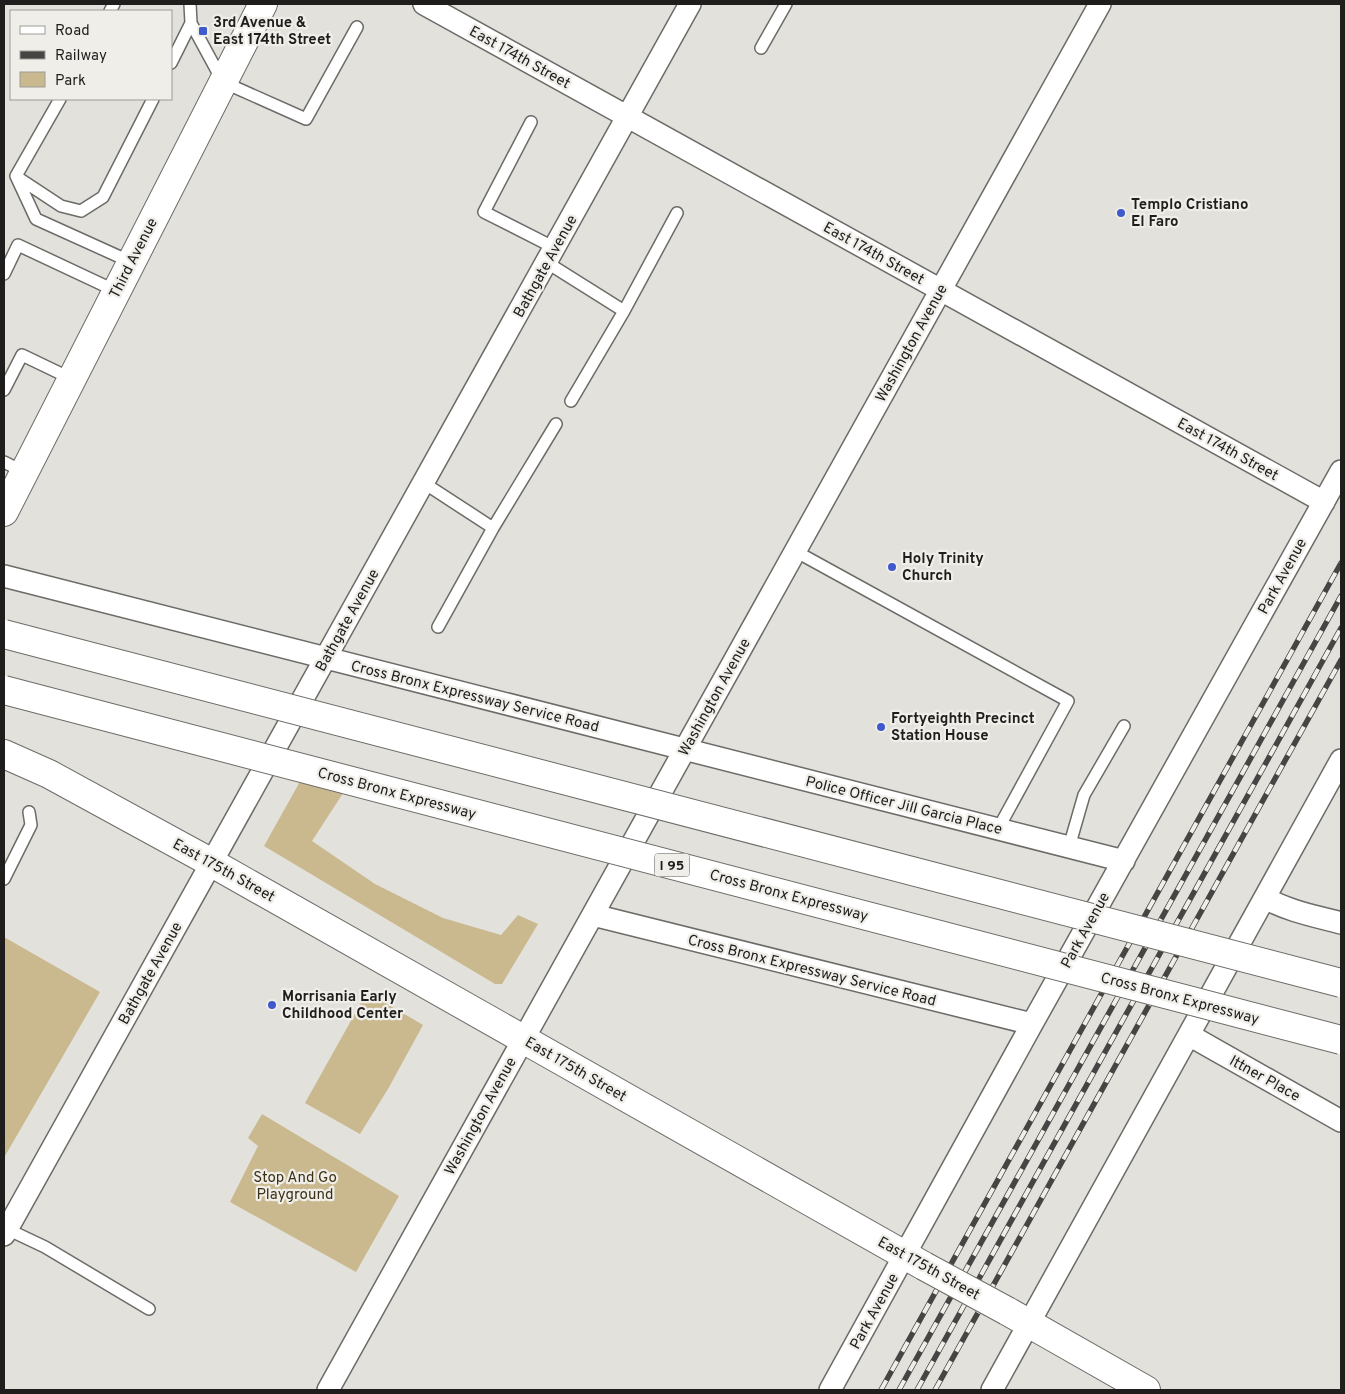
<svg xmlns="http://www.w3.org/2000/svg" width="1345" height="1394" font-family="Overpass,sans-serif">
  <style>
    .green { fill: #cab98e }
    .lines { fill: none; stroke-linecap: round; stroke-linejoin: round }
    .lane-casing { stroke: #6d6b67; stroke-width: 14 }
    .street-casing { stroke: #6d6b67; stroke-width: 24 }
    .secondary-casing { stroke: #6d6b67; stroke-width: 30 }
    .lane { stroke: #fff; stroke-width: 11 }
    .street { stroke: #fff; stroke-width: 21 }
    .secondary { stroke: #fff; stroke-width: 28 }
    .rail-casing { stroke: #464543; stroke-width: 5.5 }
    .rail { stroke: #f0eee9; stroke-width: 4; stroke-dasharray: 11; stroke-linecap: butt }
    .secondary-bridge-casing { stroke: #6d6b67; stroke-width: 30; stroke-linecap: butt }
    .highway-bridge-casing { stroke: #6d6b67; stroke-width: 30; stroke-linecap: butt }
    .secondary-bridge { stroke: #fff; stroke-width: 28 }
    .highway-bridge { stroke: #fff; stroke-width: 28 }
    .poi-dot { fill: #3e5acc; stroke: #f0eee9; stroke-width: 2 }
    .labels { text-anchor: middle; stroke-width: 4.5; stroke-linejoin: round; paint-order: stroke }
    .shield { fill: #f0eee9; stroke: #5e5c5a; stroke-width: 1 }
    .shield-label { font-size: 14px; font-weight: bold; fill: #1f1e1d }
    .poi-label { font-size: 15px; font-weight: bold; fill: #1f1e1d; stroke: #f0eee9; text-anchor: start }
    .street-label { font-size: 15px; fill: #1f1e1d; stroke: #f0eee9 }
    .park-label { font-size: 15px; fill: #3c3115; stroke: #f0eee9 }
  </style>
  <rect width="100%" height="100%" fill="#e3e1dc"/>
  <!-- green -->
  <path class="green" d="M307,769l42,15 -37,57 63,43 68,34 58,17 17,-20 20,9 -36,60h-7l-231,-138z
    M4,937l96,55 -95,164h-1z
    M367,992l56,33 -35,64 -28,45 -55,-31z
    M262,1114l137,82 -43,76 -126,-70 28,-56 -10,-8z"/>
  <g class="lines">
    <defs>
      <path id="lane" d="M190,4l1,19 32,59 83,37 51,-92
        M110,11l4,-7
        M761,48l25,-44
        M171,63l20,-40
        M60,99l-44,77 20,43 95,43
        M531,122l-47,90 71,36
        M17,177l44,29 20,5 22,-14 50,-98
        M546,262l78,49 -53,90
        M4,274l14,-29 98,46
        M624,311l53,-98
        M4,390l18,-35 50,24
        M4,462l20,10
        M424,483l69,45 63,-104
        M795,551l273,150 -70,128
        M438,627l55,-99
        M1069,847l15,-52 40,-69
        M4,879l27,-54 -2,-13
        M7,1229l38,18 104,62"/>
      <path id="street" d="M424,4l900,498
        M4,576l1120,285
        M1265,898c23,13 50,18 76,25
        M593,915l439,109
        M1189,1035l152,86
        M4,1235l686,-1231
        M328,1390l772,-1386
        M830,1390l202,-366 309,-553
        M992,1390l349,-630"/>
      <path id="secondary" d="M4,512l259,-508
        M4,754l45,20 163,89 712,403
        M1007,1311l139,79"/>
    </defs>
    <!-- lane casing -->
    <use href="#lane" class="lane-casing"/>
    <!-- street casing -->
    <use href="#street" class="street-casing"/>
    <!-- secondary casing -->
    <use href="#secondary" class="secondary-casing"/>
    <!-- lane -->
    <use href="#lane" class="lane"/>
    <!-- street -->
    <use href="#street" class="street"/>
    <!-- secondary -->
    <use href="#secondary" class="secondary"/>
    <defs>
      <path id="rail" d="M881,1390l460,-827
        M899,1390l442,-794
        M917,1390l424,-762
        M935,1390l406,-730"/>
    </defs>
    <!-- rail casing -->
    <use href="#rail" class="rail-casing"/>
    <!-- rail -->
    <use href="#rail" class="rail"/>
    <defs>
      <path id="secondary-bridge" d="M924,1266l83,45"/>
      <path id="highway-bridge" d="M4,634l1337,349
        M4,690l1337,350"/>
    </defs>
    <!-- secondary-bridge casing -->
    <use href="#secondary-bridge" class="secondary-bridge-casing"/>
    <!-- highway-bridge casing -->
    <use href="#highway-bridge" class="highway-bridge-casing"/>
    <!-- secondary-bridge -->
    <use href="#secondary-bridge" class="secondary-bridge"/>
    <!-- highway-bridge -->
    <use href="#highway-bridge" class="highway-bridge"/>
  </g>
  <!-- markers -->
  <g class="poi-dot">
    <rect x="198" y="26" width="10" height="10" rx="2.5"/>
    <circle cx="1121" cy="213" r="5"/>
    <circle cx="892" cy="567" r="5"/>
    <circle cx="881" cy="727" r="5"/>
    <circle cx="272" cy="1005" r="5"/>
  </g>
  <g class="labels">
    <!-- shield labels -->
    <rect class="shield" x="654.5" y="853.5" width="35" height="23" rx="4"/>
    <g class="shield-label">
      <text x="672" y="870">I 95</text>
    </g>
    <!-- poi labels -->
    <g class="poi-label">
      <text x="213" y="27">3rd Avenue &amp;<tspan x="213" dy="17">East 174th Street</tspan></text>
      <text x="1131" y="209">Templo Cristiano<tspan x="1131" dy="17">El Faro</tspan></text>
      <text x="902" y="563">Holy Trinity<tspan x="902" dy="17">Church</tspan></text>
      <text x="891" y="723">Fortyeighth Precinct<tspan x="891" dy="17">Station House</tspan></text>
      <text x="282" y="1001">Morrisania Early<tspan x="282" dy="17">Childhood Center</tspan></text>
    </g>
    <!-- street labels -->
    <g class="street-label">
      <text transform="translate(520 57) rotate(29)" y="5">East 174th Street</text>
      <text transform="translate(874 253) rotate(29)" y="5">East 174th Street</text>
      <text transform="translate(133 258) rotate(-63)" y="5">Third Avenue</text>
      <text transform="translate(545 266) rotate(-61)" y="5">Bathgate Avenue</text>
      <text transform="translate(911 343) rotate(-61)" y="5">Washington Avenue</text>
      <text transform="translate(1228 449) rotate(29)" y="5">East 174th Street</text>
      <text transform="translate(1282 576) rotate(-61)" y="5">Park Avenue</text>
      <text transform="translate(347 620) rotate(-61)" y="5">Bathgate Avenue</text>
      <text transform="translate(475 696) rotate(14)" y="5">Cross Bronx Expressway Service Road</text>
      <text transform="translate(714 697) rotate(-61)" y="5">Washington Avenue</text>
      <text transform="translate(397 793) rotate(15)" y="5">Cross Bronx Expressway</text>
      <text transform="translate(904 805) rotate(14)" y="5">Police Officer Jill Garcia Place</text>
      <text transform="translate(224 870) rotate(29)" y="5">East 175th Street</text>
      <text transform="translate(789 895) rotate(15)" y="5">Cross Bronx Expressway</text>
      <text transform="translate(1085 930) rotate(-61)" y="5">Park Avenue</text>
      <text transform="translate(812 970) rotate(14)" y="5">Cross Bronx Expressway Service Road</text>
      <text transform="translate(150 973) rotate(-61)" y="5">Bathgate Avenue</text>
      <text transform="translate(1180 998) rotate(15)" y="5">Cross Bronx Expressway</text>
      <text transform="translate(576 1069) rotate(30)" y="5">East 175th Street</text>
      <text transform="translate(1265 1078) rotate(29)" y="5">Ittner Place</text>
      <text transform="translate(480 1116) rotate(-61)" y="5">Washington Avenue</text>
      <text transform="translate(929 1268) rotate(29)" y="5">East 175th Street</text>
      <text transform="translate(874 1311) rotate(-61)" y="5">Park Avenue</text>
    </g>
    <!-- park labels -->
    <g class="park-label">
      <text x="295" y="1182">Stop And Go<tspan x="295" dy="17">Playground</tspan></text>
    </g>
  </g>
  <!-- border -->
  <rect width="1345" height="1394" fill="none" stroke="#1f1e1d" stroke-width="10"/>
  <!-- legend -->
  <rect x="10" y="10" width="162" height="90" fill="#f0eee9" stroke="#9c9b97"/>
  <rect x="20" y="26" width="25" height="8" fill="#ffffff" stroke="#9c9b97"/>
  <text x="55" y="35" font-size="15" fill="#1f1e1d">Road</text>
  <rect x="20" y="51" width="25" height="8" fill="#464543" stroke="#9c9b97"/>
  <text x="55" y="60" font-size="15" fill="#1f1e1d">Railway</text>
  <rect x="20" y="72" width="25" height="15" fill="#cab98e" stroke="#9c9b97"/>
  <text x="55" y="85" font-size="15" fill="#1f1e1d">Park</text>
</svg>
